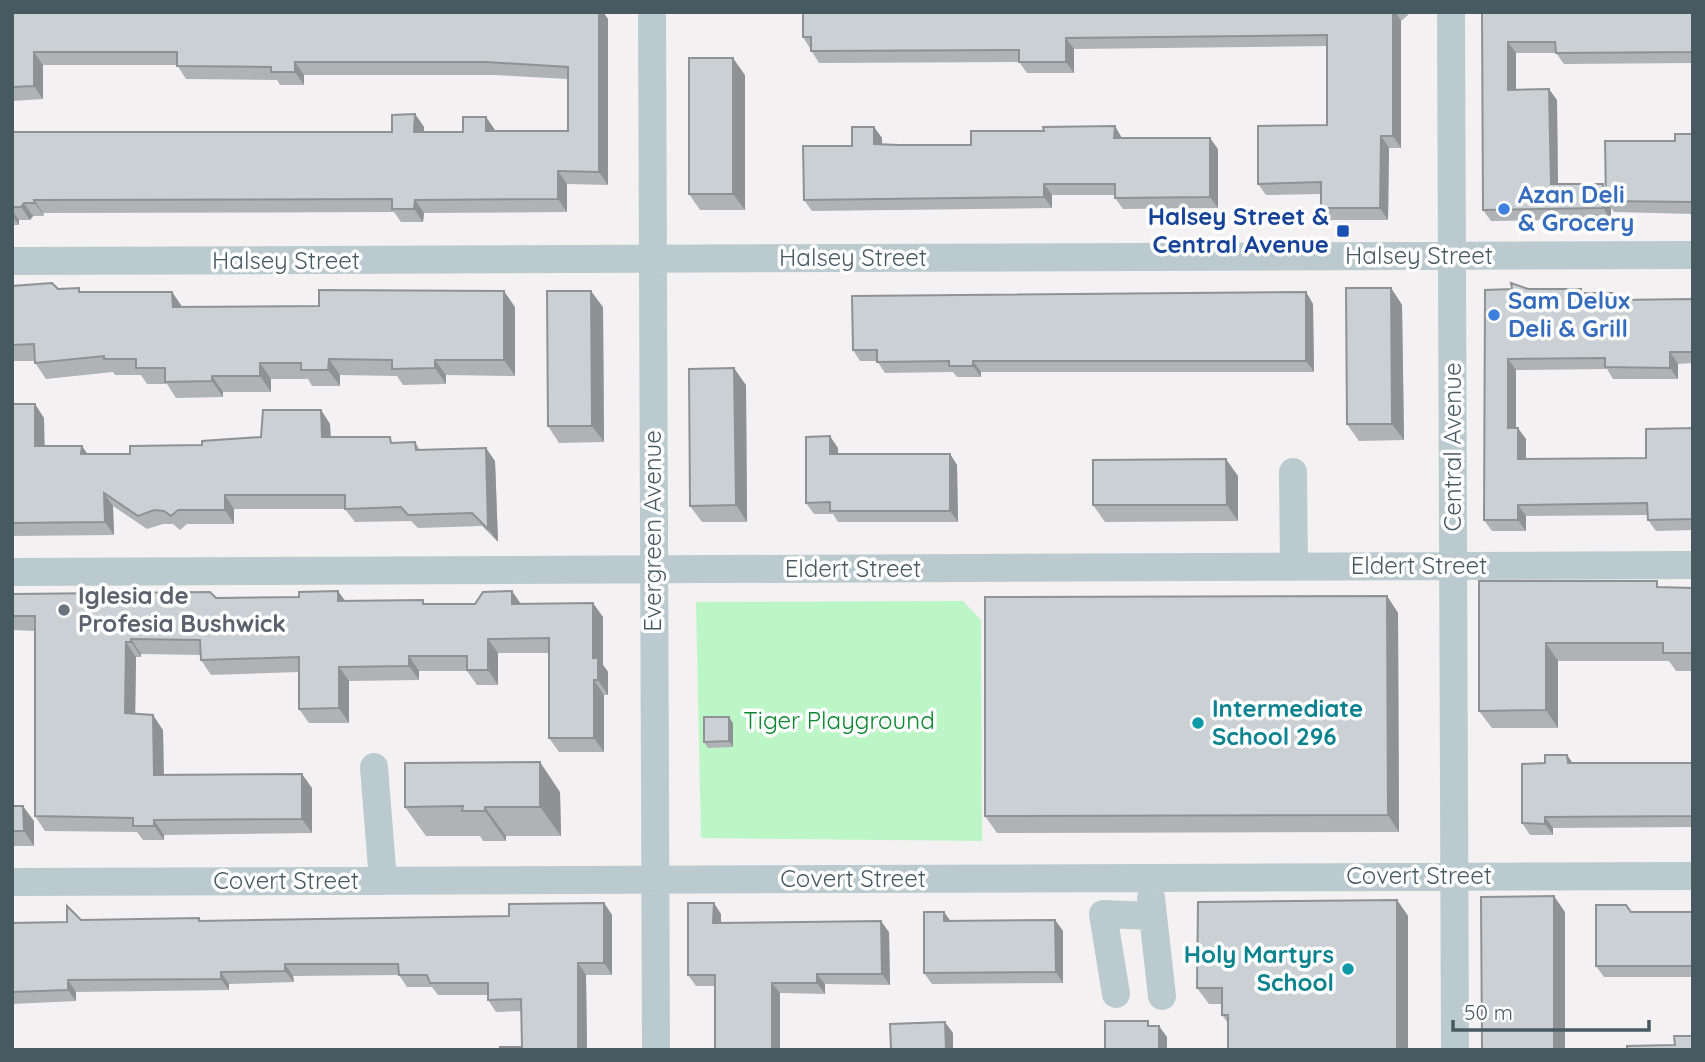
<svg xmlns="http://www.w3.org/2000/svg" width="1705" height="1062" font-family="Quicksand,sans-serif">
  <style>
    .green { fill: #bcf5c6 }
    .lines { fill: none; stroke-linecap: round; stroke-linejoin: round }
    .minor { stroke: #bbcacf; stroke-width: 28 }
    .wall { fill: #afb3b6 }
    .shaded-wall { fill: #8e9294 }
    .building { fill: #cbd0d4; stroke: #8e9294; stroke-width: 2 }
    .shop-dot { fill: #3f7fe0; stroke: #fff; stroke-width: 2.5 }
    .transit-dot { fill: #1a4fb4; stroke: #fff; stroke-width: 2.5 }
    .worship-dot { fill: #6b7280; stroke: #fff; stroke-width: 2.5 }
    .culture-dot { fill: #0f9aa8; stroke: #fff; stroke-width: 2.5 }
    .labels { text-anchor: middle; stroke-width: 7; stroke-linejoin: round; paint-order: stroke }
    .shop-label { font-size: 24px; font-weight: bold; fill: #366cbe; stroke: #fff; text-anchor: start }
    .transit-label { font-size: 24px; font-weight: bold; fill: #164399; stroke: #fff; text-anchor: end }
    .street-label { font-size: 24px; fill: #475a62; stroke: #fff }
    .worship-label { font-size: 24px; font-weight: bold; fill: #5b616d; stroke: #fff; text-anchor: start }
    .culture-label { font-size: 24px; font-weight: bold; fill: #0d838f; stroke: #fff; text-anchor: start }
    .park-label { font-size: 24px; fill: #0c8830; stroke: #fff }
  </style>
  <rect width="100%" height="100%" fill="#f4f1f2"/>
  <!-- green -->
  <path class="green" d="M963,601l18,19 1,221 -281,-3 -5,-236z"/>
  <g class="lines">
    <!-- minor -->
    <path class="minor" d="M652,12l4,1038
      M1451,12l4,1038
      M12,261l1681,-6
      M1293,472l1,95
      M12,572l1681,-7
      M374,767l9,114
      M12,882l1681,-6
      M1151,898l11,98
      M1116,994l-13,-80 50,2"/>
  </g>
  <!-- wall -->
  <path class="wall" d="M12,12h591l5,7v166l-41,-1v28l-143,1 -1,9h-22l-7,-10 -351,1 1,3h-11l-3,4h-11v5h-7v-93h380l23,-18 9,13v5h39l23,-15 9,14h73v-52l-73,-4h-191v10h-24l-3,-5 -91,-1 -9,-14h-134v34l-31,2z
    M803,12h605v3l-7,6v127h-12l-1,72h-58l-9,-12v-14l-55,1 -8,-11 69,-59v-79l-253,3v24h-47l-8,-11 -200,1 -16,-26z
    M1482,12h211v51l-129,1 -8,-11h-40v36l41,11 1,84 48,4 69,-47 18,-7v80l-79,-2 -3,-4v11l-120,2 -8,-11z
    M745,75v135h-45l-11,-16z
    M874,127l8,11v6l17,1h72l151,-7 96,11v59l-95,1 -8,-11v-3h-63v13l-240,3 -8,-11 48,-54z
    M12,286l46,3 23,3h91l10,15h333v69l-69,-1v9l-43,1 -6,-9 -57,-1v11h-28l-4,-7h-37v13h-48v5l-47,1 -9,-14h-20l-6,-9h-26l-2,-3 -67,7 -11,-16v-2h-23z
    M1391,288l11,17 2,135 -45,1 -12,-17z
    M1581,289l3,4h29l4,7 76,-1v64l-15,1v15h-65l-6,-10 -91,1v58l10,11v20l120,-1 47,-30v102l-37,1 -8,-11v-5l-122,1v15h-34l-8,-11 1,-230z
    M1306,292l7,12 1,68h-333v5h-24l-4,-5 -68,1 -8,-12h-17l-7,-11z
    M603,307l1,135 -45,1 -11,-17z
    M746,385l1,137h-45l-12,-16z
    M12,404l32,14v28l44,8h42l131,-17 60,-27 9,14 1,13 63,6 21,-1 5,8 75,11 3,81 -16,-16 -64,2 -7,-7 -56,1 -10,-13h-111v15h-47l-7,6 -7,-6h-10l-16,5 -34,-23 1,29 -102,1z
    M838,448v6h112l7,11 1,57h-120l-5,-8h-19l-8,-11z
    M1238,476v45l-133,1 -12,-17z
    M1479,581l214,7v83h-17l-7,-10h-111v67h-66l-13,-17z
    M338,591l7,10 80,3h50l37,-13 9,13 82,13v48l5,7v23h-4v57h-45l-10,-14v-85h-51v32h-21l-10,-14h-48v9l-70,1v42h-40l-10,-14v-37l-88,3 -10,-15v-5l-60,-1v3h-5l-1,57 28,16 1,45 148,13v45l-148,2v5h-21l-6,-8 -92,-1 -10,-15v-185l-23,-1v-36l204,4 83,-1z
    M1387,596l11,17 1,219 -402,1 -12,-17z
    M733,723v24l-25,1 -4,-6z
    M1573,763h120v64l-140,1v7h-23l-8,-12z
    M560,792l1,44h-55v5h-23l-3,-5h-54l-21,-29z
    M12,806l22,15v25h-22z
    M1397,900l11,16v134h-180v-27l-6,-8v-11h-13l-12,-16z
    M604,903l8,12v60h-26l1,75h-87l22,-3v-36l-26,1 -8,-12v-5h-50l-6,-8h-25l-8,-12 -106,1 1,6 -65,2v6l-153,2v9l-64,3v-81l55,-1 14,-2 118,-2 2,3 308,-5z
    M944,912l6,9 105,-1 8,11v52l-131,1 -8,-11z
    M1631,912h62v65h-89l-8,-11z
    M721,914v8l168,10 1,53 -65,-1v10l-45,-1 -65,-7h-19l-8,-11z"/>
  <!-- shaded-wall -->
  <path class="shaded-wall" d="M599,12h4l5,7v166l-9,-13z
    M1393,12h3l5,9v127l-8,-12z
    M1066,38l8,11v24l-8,-11z
    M1508,42l8,11v48l-8,-11z
    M34,52l9,13v34l-9,-13z
    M733,58l12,17v135l-12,-16z
    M295,62l9,13v10l-9,-13z
    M1549,89l8,11 1,96 -7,-12z
    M415,114l9,13 -1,18 -9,-13z
    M486,117l9,13v14l-9,-13z
    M1115,126l7,12v12l-8,-12z
    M874,127l8,11v17l-8,-11z
    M1381,136l8,12 -1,72 -8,-12z
    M1210,138l8,11v59l-8,-11z
    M558,171l9,13v28l-9,-13z
    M1044,184l8,11v13l-8,-11z
    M1603,184l8,11 -5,6 5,7v11l-8,-11z
    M34,200l9,13 1,3 -9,-13z
    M415,200l9,13 -1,9 -9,-13z
    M24,203l9,13 -3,4 -9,-13z
    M12,211l7,9v5l-7,-10z
    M1391,288l11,17 2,135 -12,-16z
    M504,291l11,16v69l-11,-16z
    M591,291l12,16 1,135 -12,-16z
    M172,292l11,16 -10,-1z
    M1306,292l7,12 1,68 -8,-11z
    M1670,352l8,12v15l-8,-11z
    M329,359l11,16v11l-12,-16z
    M1508,359l8,11v69l-8,-11z
    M435,360l11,15v9l-11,-16z
    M973,361l8,11v5l-8,-11z
    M260,363l11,16v13l-11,-16z
    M734,368l12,17 1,137 -11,-17z
    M212,376l11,16v5l-11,-16z
    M35,404l9,14 1,41 -10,-13z
    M321,410l9,14 1,27 -9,-14z
    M1518,428l8,11v31l-8,-11z
    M830,436l8,12v18l-8,-12z
    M82,446l9,13 -10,-5z
    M486,448l9,13 3,81 -10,-13z
    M950,454l7,11 1,57 -8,-11z
    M1226,459l12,17v45l-11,-16z
    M104,493l9,13 1,29 -9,-13z
    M225,495l9,14v15l-9,-14z
    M1518,505l8,11v15l-8,-11z
    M338,591l10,14 -10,-4z
    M512,591l10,15 -10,-2z
    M1387,596l11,17 1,219 -11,-17z
    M593,603l10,14v48l5,7v23l-10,-15 -5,-22z
    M131,639l10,15v3l-10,-15z
    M488,639l10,14v32l-10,-15z
    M126,642l10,15 -1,71 -10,-15z
    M1546,643l12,18v67l-12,-18z
    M409,656l10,15v9l-10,-14z
    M339,667l10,14v42l-10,-15z
    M594,680l10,15v57l-10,-14z
    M153,715l10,15 1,59 -10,-14z
    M729,717l4,6v24l-4,-6z
    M1567,755l8,11 -7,-3z
    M540,762l20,30 1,44 -21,-29z
    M302,774l10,14v45l-10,-14z
    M23,806l11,15v25l-10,-15z
    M485,807l21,29v5l-21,-30z
    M1545,817l8,11v7l-8,-11z
    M154,820l10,15v5l-10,-14z
    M1554,896l11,16v138h-11z
    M1397,900l11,16v134h-11z
    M604,903l8,12v60l-8,-12z
    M714,903l7,11v19l-8,-10z
    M944,912l8,11 -8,-2z
    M1055,920l8,11v52l-7,-11z
    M881,921l8,11 1,53 -8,-11z
    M578,963l8,12 1,75h-9z
    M285,964l8,12 1,6 -9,-11z
    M221,972l8,12v6l-8,-11z
    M817,974l8,10v10l-8,-11z
    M68,980l8,12v9l-8,-11z
    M772,983l8,10v57h-8z
    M945,1022l8,11v17h-7z
    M1159,1026l8,11v13h-8z"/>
  <!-- building -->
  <path class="building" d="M12,12h587v160l-41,-1v28l-143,1 -1,9h-22v-10l-358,1 1,3h-11l-3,4h-9v-75h380v-17l23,-1 -1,18h49v-15h23v14h82v-64l-82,-5h-191v10h-24v-5l-94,-1v-14h-143v34l-22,1z
    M803,12h590v124h-12l-1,72h-59v-26l-63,2v-58l69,-1v-90l-261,3v24h-47v-12l-208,1v-14h-8z
    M1482,12h211v40l-137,1 -1,-11h-47v48l41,-1 2,95h52v24l-120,2z
    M689,58h44v136h-44z
    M1115,126l-1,12h96v59l-95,1v-14h-71v13l-240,3 -1,-54h49v-19h22v17l25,1h72v-14h73l-1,-4z
    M1675,134h18v68l-87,-1 -1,-60h70z
    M52,283l6,6 21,-1v4h93l1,15 146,-1v-16l185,1v69h-69v8l-43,1v-9l-63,-1 -1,11h-27v-7h-41v13h-48v5l-47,1v-14h-29v-9h-32v-3l-69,7 -1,-19 -22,1v-59z
    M1511,283l17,6h53v4h32l4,7 76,-1v53h-23v16l-65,-1v-9l-97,1v69h10v31l128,-1v-29l47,-1v91l-45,1 -1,-17 -129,2v15h-34l1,-230 27,-1z
    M1346,288h45l1,136h-45z
    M547,291h44l1,135h-44z
    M1306,292v69h-333v5h-24v-5l-72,1v-12h-24l-1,-54z
    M734,368l2,137 -46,1 -1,-137z
    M12,404h23v42h47l-1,8h49v-8l72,-1v-4l59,-4 2,-27h58l1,27h68l1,6 24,-1 1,8 70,-2 2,81 -16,-16 -64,2 -7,-8 -56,2v-14h-120v15h-47l-7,6 -7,-5 -10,-1 -16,6 -34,-23 1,29 -93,1z
    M830,436v18h120v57h-120v-9l-24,1v-66z
    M1226,459l1,46h-134v-45z
    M1479,581h178v6l36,1v65h-30v-10h-117v67l-67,1z
    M338,591v10l85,-1v4h52l8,-12 29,-1v13l81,-1v55h5v22h-4v58h-45v-100l-61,1v31h-21v-14h-58v10l-70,1v41l-40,1v-52l-98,3 -1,-20 -69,-1v3h-5l-1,71 28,2 1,60 148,-1v45l-148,1v6h-21v-8l-98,-2v-200h-23v-22l198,-2 6,6 83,-1v-5z
    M1387,596l1,219 -403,1v-219z
    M704,717h25v24l-25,1z
    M1545,755h22l1,8h125v53l-148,1v7l-23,-1v-59l23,-1z
    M540,762v45h-55v4h-23l1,-5 -58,1v-44z
    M12,806h11l1,25h-12z
    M1554,896v154h-72l-1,-153z
    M1397,900v150h-169v-35h-6v-27h-25l1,-86z
    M604,903v60h-26v87h-78v-3h22l-1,-48 -33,1v-17h-58l-3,-8h-28l-1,-11h-113v7l-64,1v7l-153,1v10l-56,2v-69l55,-1v-16l14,14 118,-2v3l310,-5v-12z
    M688,903h26l-1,20 168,-2 1,53h-65v9h-45v67h-57v-75h-27z
    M1596,905h30l5,7h62v54h-97z
    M924,912h20v9l111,-1 1,52 -132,1z
    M1105,1021h43v5h11v24h-54z
    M945,1022l1,28h-55l-1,-26z
    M1674,1036h19v14h-66v-4l48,-1z"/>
  <!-- markers -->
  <g class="shop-dot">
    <circle cx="1504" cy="209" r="7"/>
    <circle cx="1494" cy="315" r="7"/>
  </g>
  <rect class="transit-dot" x="1336" y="224" width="14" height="14" rx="3.5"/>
  <circle class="worship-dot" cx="64" cy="610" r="7"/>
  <g class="culture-dot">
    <circle cx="1198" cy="723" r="7"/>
    <circle cx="1348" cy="969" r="7"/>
  </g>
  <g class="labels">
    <!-- shop labels -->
    <g class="shop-label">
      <text x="1518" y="203">Azan Deli<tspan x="1518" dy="28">&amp; Grocery</tspan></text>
      <text x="1508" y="309">Sam Delux<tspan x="1508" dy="28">Deli &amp; Grill</tspan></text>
    </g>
    <!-- transit labels -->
    <g class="transit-label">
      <text x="1329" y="225">Halsey Street &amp;<tspan x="1329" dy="28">Central Avenue</tspan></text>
    </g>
    <!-- street labels -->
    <g class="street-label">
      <text x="1419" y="264">Halsey Street</text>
      <text x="853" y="266">Halsey Street</text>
      <text x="286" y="269">Halsey Street</text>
      <text transform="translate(1453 447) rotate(-90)" y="8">Central Avenue</text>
      <text transform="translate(653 531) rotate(-90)" y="8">Evergreen Avenue</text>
      <text x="1419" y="574">Eldert Street</text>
      <text x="853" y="577">Eldert Street</text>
      <text x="1419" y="884">Covert Street</text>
      <text x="853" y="887">Covert Street</text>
      <text x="286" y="889">Covert Street</text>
    </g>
    <!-- worship labels -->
    <g class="worship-label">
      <text x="78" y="604">Iglesia de<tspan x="78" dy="28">Profesia Bushwick</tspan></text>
    </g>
    <!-- culture labels -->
    <g class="culture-label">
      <text x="1212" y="717">Intermediate<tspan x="1212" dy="28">School 296</tspan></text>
      <text x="1334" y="963" text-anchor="end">Holy Martyrs<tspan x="1334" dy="28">School</tspan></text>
    </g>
    <!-- park labels -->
    <g class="park-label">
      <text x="839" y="729">Tiger Playground</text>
    </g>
  </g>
  <!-- border -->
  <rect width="1705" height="1062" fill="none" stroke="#475a62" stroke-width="28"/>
  <!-- scale -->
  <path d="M1453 1020v10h196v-10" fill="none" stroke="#475a62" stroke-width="3.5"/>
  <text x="1464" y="1020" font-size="21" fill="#475a62" stroke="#ffffff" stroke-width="5" paint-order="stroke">50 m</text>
</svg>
